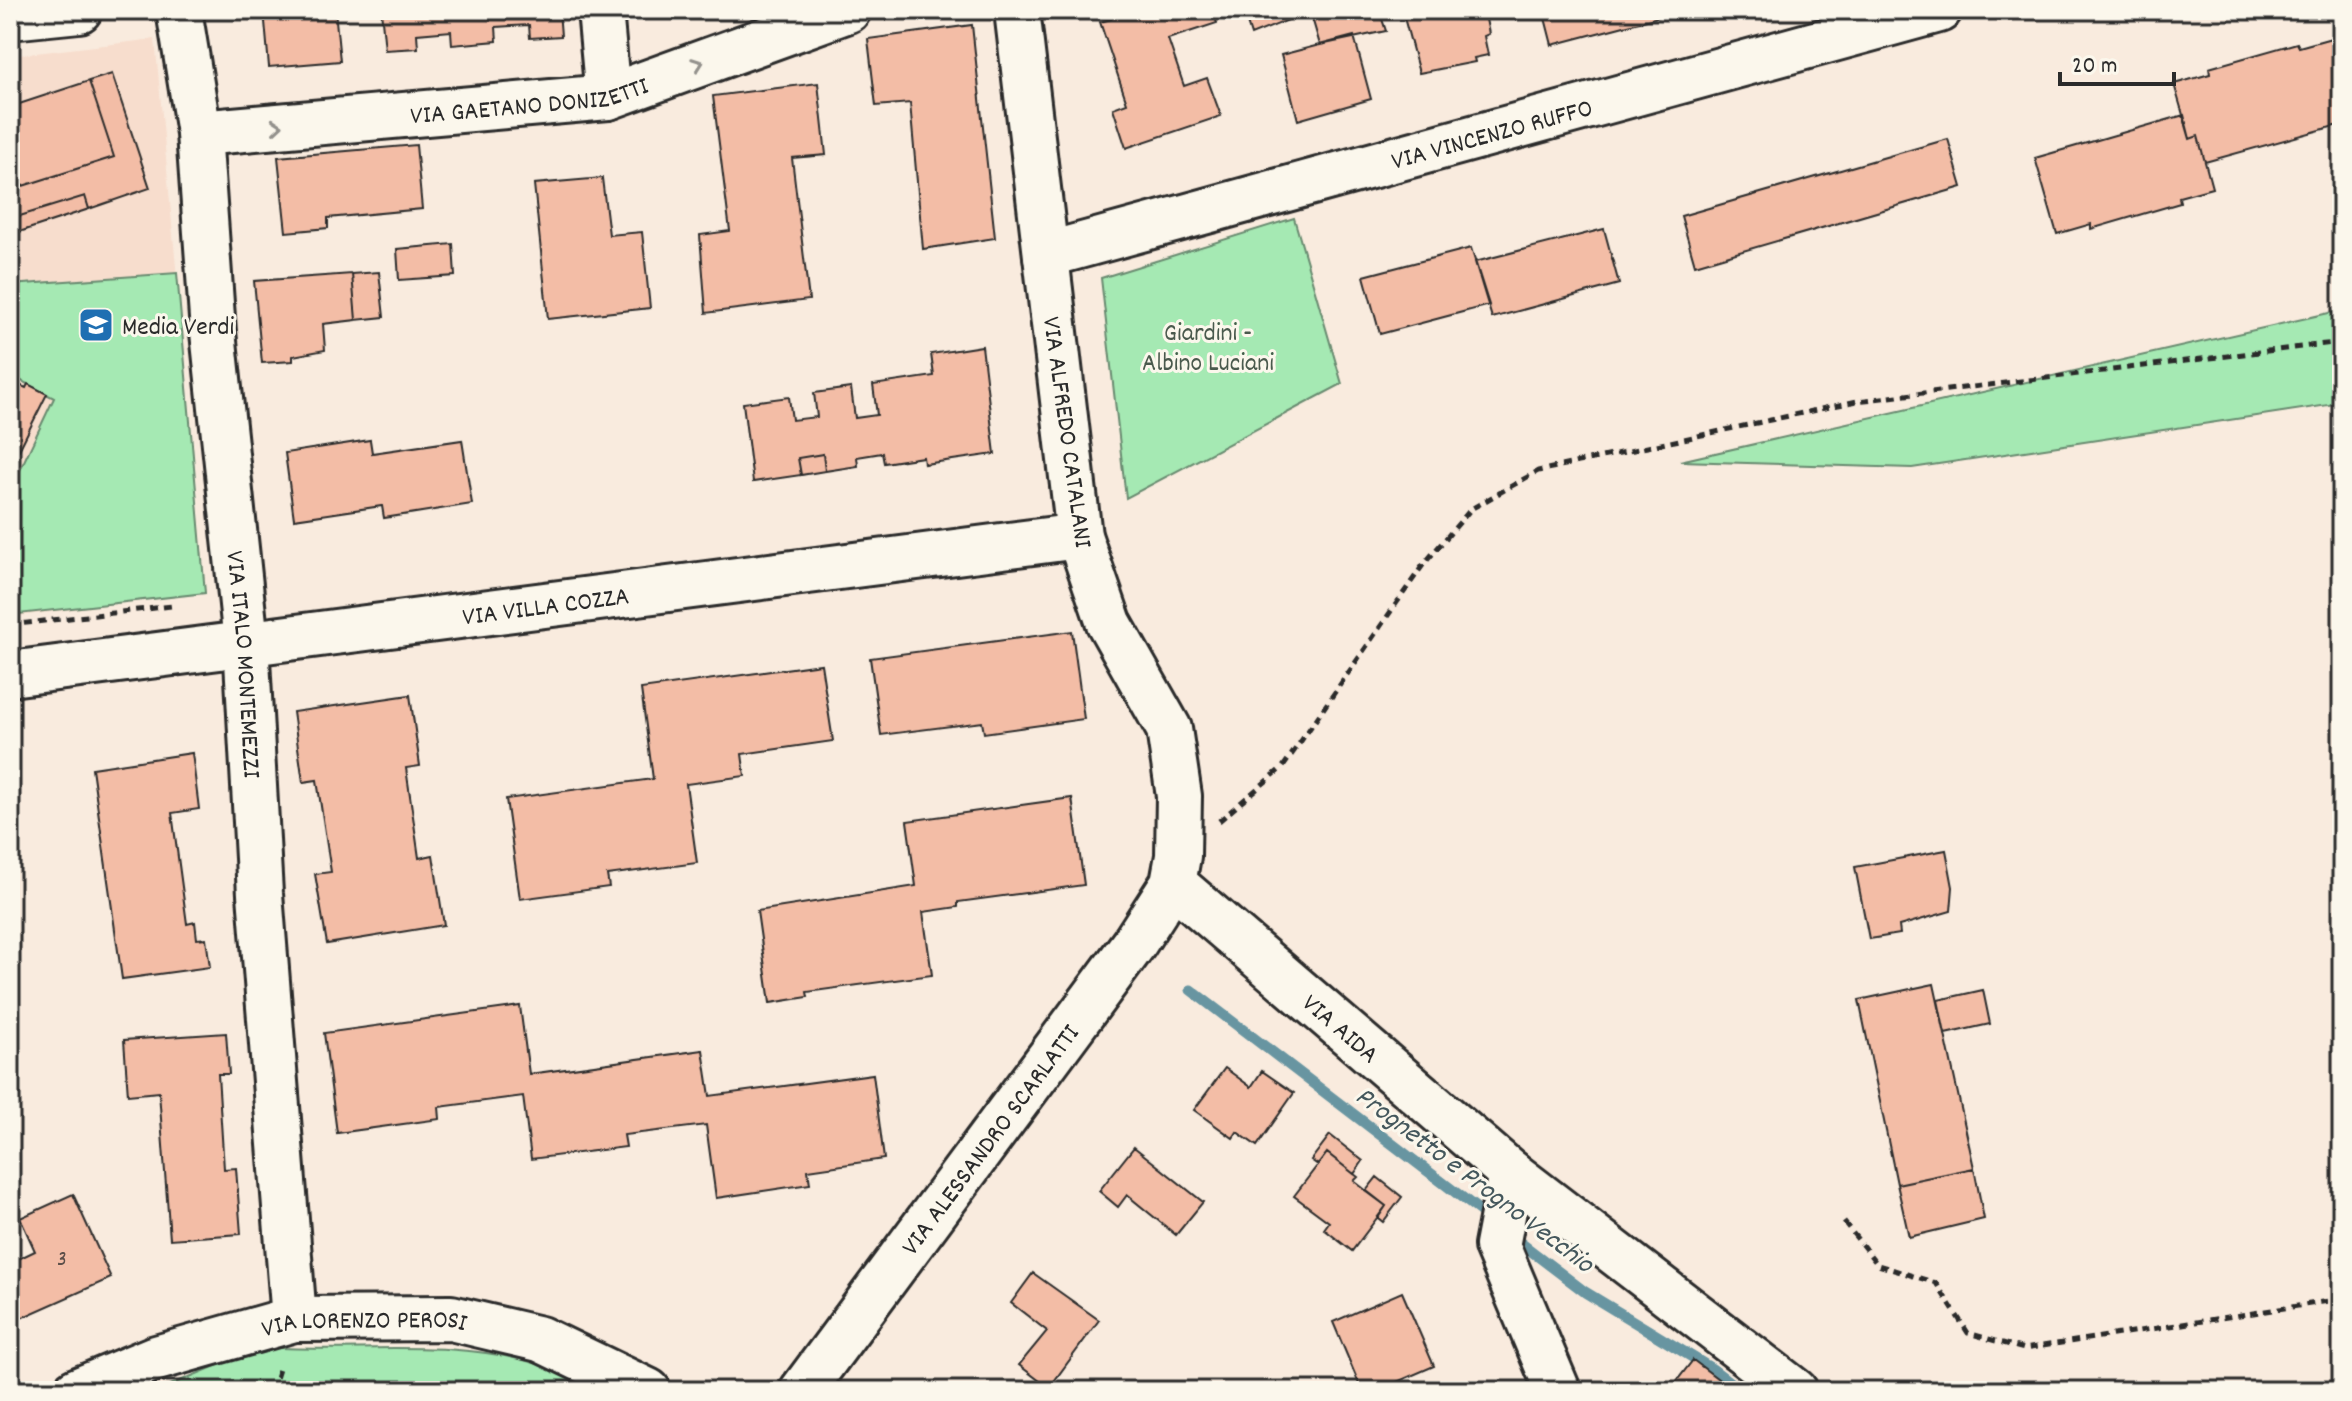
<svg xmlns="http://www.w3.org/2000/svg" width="2352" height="1401" font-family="Dekko,sans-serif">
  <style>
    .built { fill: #f7ddcd }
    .green { fill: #a5e9b3; stroke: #688a6f; stroke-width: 2 }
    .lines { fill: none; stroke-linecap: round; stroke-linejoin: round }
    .stream { stroke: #6795a1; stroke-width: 11 }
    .building { fill: #f3bda6; stroke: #2b2b2b; stroke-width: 2 }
    .minor-casing { stroke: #2b2b2b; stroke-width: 50 }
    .path { stroke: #2b2b2b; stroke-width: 5; stroke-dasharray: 8 6; stroke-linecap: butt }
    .minor { stroke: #fbf7ec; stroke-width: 44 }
    .oneway { stroke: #93918c }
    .labels { text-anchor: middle; stroke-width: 6; stroke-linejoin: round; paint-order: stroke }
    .number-label { font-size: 22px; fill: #5d504a }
    .street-label { font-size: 26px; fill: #2b2b2b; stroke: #fbf7ec }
    .poi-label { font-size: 26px; fill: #2b2b2b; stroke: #fbf7ec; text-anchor: start }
    .park-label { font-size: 26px; fill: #4a5a4d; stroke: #fbf7ec }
    .water-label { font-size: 28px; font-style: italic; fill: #44575c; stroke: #fbf7ec }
  </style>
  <rect width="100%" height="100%" fill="#f9ebde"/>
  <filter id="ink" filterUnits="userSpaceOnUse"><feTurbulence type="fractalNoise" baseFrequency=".0125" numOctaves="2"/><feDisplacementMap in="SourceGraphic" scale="16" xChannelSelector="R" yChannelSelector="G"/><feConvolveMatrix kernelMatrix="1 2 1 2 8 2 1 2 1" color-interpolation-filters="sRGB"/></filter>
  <g filter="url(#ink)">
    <!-- built -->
    <path class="built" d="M155,39l51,554 -196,24v-561z"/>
    <!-- green -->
    <path class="green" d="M1294,218l48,166 -216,114 -25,-220z
      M177,273l28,320 -195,22v-124l44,-93 -44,-23v-90z
      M2342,310v93l-430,65 -232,-7z
      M261,1347c95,7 195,-11 287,20 13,5 25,16 36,24h-428z"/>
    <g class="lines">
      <!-- stream -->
      <path class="stream" d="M1191,990l302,231
        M1509,1234l76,58 127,77 29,22"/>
    </g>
    <!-- building -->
    <path class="building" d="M264,10h71l5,51 -71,6z
      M381,10h178l2,26 -31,2 -1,-13 -33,2 1,14 -45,4 -1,-14 -34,3 1,14 -33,2z
      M1108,10h104l5,13 -49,16 16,47 23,-8 14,38 -95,32 -13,-40 14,-5 -27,-81 11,-3z
      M1243,10h45l3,9 -40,16z
      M1379,10l7,21 -66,14 -10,-34z
      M1402,10h75l1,5 7,-1 4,20 -5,2 4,19 -14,3 1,4 -56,11z
      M1543,10h117l2,6 -110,29z
      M972,25l23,213 -72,11 -13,-146 -34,3 -8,-67z
      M1354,36l17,63 -73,21 -17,-65z
      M2335,37l7,26v61l-137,38 -7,-26 -8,3 -16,-55 36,-10 -1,-6 88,-25 2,4z
      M112,74l38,114 -61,21 -4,-13 -75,23v-29l104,-33 -25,-76z
      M89,81l25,76 -104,33v-83z
      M818,83l8,72 -34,3 17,142 -103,13 -6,-78 30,-4 -17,-135z
      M2184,115l6,24 8,-3 14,52 -33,9 1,6 -89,26v-5l-34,10 -22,-76z
      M1948,139l14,48 -267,78 -14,-49z
      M416,145l6,64 -94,9v10l-42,4 -8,-75z
      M602,178l7,57 33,-3 8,76 -102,11 -14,-135z
      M85,196l4,13 -79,26v-16z
      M1604,229l15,55 -127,34 -17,-56z
      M453,244l2,32 -56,4 -2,-31z
      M1471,248l18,57 -109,29 -16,-58z
      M379,272l5,45 -28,3 -4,-46z
      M352,274l4,46 -33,4 2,26 -32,6v5l-31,2 -8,-82z
      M982,346l13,108 -71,10 -1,-7 -39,6 -2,-10 -25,4 1,9 -33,5 -2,-17 -25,4 3,17 -48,7 -10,-79 46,-6 3,23 25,-3 -3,-24 37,-5 4,30 22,-3 -4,-30 61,-9 -3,-22z
      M10,381l16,7 2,-4 19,10 -28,56h-9z
      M370,440l2,13 90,-13 10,64 -88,14 -2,-12 -88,13 -9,-66z
      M823,454l2,17 -24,4 -3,-17z
      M1072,631l12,88 -100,14 -2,-11 -101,13 -11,-77z
      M821,664l12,77 -91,13 3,22 -59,8 11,79 -90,12 2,12 -89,12 -14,-100 147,-20 -12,-90z
      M410,695l10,71 -14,2 13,90 14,-3 11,70 -117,19 -12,-70 16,-2 -14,-92 -14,2 -10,-70z
      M192,753l7,56 -27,4 15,111 8,-2 2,17 9,-1 4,29 -88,12 -30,-211z
      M1072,798l12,87 -126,17v5l-35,5 9,63 -125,17 1,5 -38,6 -13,-92 159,-25 -9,-65z
      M1946,850l7,37 -2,24 -52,15 1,8 -31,5 -14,-72z
      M1934,984l40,184 -77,16 -38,-184z
      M1983,990l7,34 -45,10 -7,-34z
      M520,1006l9,68 174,-24 7,46 163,-22 11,85 -76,11 2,14 -94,14 -10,-73 -82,10 2,12 -95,12 -8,-63 -84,11 1,12 -103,14 -13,-100z
      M226,1033l3,41h-11l6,95 12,-1 5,66 -71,5 -11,-147 -31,3 -4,-55z
      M1225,1068l26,19 11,-16 32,22 -37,53 -20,-14 -4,6 -39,-28z
      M1330,1135l33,26 -9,13 -27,-21 -9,12 -7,-5z
      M1134,1147l69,55 -27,33 -49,-40 -9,12 -19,-16z
      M1327,1153l31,24 -4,4 32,25 -34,45 -28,-22 5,-7 -35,-26z
      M1974,1168l10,51 -75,18 -12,-53z
      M1377,1177l25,20 -19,25 -5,-4 8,-12 -20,-15z
      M73,1194l38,84 -101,45v-60l25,-12 -15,-33z
      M1033,1273l66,47 -50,68 -30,-23 28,-34 -36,-28z
      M1402,1292l32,74 -58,25h-14l-29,-69z
      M1693,1360l41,31h-65z"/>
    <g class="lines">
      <defs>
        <g id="minor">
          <path id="s1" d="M179,10l20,123 14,199 33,310 14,252 34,425"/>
          <path d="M600,10l8,87"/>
          <path d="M10,17l69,-7"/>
          <path id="s2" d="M199,133l409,-36 240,-87"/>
          <path id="s3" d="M1046,255l893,-245"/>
          <path id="s4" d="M10,674l1069,-138"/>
          <path id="s5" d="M1173,883l338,290 284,218"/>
          <path d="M1511,1173l-14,73 61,145"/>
          <path id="s6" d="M76,1391l77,-32 141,-40 157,-1 89,21 108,52"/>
          <path id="s7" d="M802,1391l333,-449 38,-59 5,-27 1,-60 -10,-67 -60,-106 -30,-87 -62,-526"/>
        </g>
      </defs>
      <!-- minor casing -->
      <use href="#minor" class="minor-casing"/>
      <!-- path -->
      <path class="path" d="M10,625l162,-19
        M1219,821l64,-54 140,-202 48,-56 67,-38 319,-70 485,-59
        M1844,1222l34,43 58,18 32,50 56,16 318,-50
        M272,1391l8,-25"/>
      <!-- minor -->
      <use href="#minor" class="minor"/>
    </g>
    <!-- one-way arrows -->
    <defs><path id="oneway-chevron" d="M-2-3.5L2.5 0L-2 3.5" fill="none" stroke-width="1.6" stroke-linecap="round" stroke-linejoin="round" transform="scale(2)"/></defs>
    <g class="oneway">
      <use href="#oneway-chevron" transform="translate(698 64) rotate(-20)"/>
      <use href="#oneway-chevron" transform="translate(277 126) rotate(-5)"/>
    </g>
  </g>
  <!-- icons -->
  <defs>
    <symbol id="school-square" viewBox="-11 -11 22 22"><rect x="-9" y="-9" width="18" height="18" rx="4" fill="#1f6fb2" stroke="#fbf7ec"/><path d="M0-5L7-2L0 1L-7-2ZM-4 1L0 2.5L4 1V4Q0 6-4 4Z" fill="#fff"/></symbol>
  </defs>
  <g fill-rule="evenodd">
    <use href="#school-square" x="76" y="305" width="40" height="40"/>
  </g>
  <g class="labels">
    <!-- number labels -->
    <g class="number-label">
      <text x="62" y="1265">3</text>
    </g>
    <!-- street labels -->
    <g class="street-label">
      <text dy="9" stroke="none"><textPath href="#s2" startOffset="332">VIA GAETANO DONIZETTI</textPath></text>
      <text dy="9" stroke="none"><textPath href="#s3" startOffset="462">VIA VINCENZO RUFFO</textPath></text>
      <text transform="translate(1069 432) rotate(82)" y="9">VIA ALFREDO CATALANI</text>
      <text dy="9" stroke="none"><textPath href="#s4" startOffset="540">VIA VILLA COZZA</textPath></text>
      <text dy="9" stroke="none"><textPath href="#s1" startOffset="658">VIA ITALO MONTEMEZZI</textPath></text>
      <text dy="9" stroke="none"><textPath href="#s5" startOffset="222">VIA AIDA</textPath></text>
      <text dy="9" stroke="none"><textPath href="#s7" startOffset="314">VIA ALESSANDRO SCARLATTI</textPath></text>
      <text dy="9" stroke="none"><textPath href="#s6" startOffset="300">VIA LORENZO PEROSI</textPath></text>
    </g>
    <!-- poi labels -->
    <g class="poi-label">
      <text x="122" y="334">Media Verdi</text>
    </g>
    <!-- park labels -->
    <g class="park-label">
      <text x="1208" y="340">Giardini -<tspan x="1208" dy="30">Albino Luciani</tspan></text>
    </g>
    <!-- water labels -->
    <g class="water-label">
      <text transform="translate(1476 1178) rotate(37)" y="10">Prognetto e Progno Vecchio</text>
    </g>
  </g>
  <!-- margin -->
  <rect width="2352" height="1401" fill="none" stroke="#fbf7ec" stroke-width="40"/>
  <rect x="20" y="20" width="2312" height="1361" fill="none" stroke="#2b2b2b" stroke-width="3" filter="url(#ink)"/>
  <!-- scale -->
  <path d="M2060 72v12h114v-12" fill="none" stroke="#2b2b2b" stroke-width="4"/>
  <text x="2072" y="72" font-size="24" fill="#2b2b2b" stroke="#fbf7ec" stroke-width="6" paint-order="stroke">20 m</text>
</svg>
